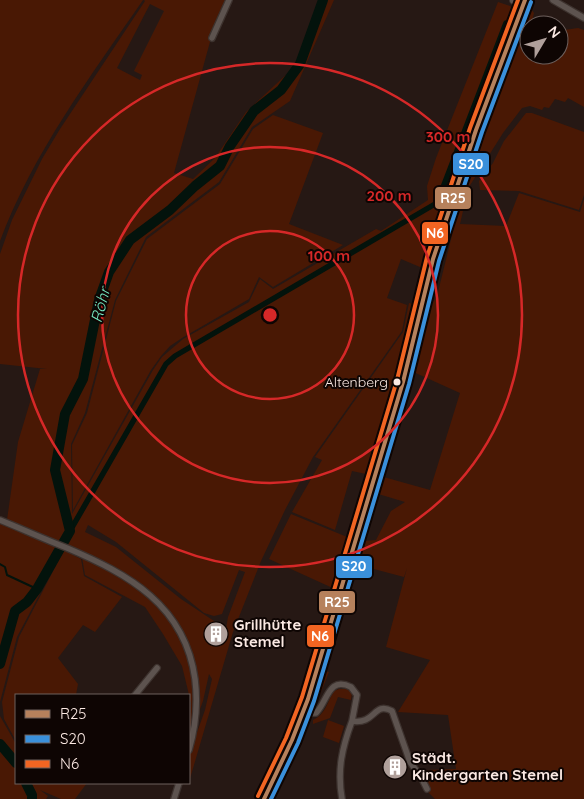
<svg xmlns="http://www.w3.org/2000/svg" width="584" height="799" font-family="Quicksand,sans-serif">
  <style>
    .green { fill: #491804; fill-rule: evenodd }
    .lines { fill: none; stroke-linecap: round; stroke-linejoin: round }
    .stream { stroke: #03130c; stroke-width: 2 }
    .canal { stroke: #03130c; stroke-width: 5.5 }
    .river { stroke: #03130c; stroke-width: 10 }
    .street-casing { stroke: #3d322e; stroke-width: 8 }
    .secondary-casing { stroke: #3d322e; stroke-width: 10 }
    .street { stroke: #5d534f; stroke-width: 5.5 }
    .secondary { stroke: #5d534f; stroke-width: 8 }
    .bus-1-casing { stroke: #0e0503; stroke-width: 8 }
    .bus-2-casing { stroke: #0e0503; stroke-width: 8 }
    .bus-3-casing { stroke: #0e0503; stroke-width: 8 }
    .bus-1 { stroke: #b6815c; stroke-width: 4 }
    .bus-2 { stroke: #3a90db; stroke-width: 4 }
    .bus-3 { stroke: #f26522; stroke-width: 4 }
    .ring { fill: none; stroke: #d62828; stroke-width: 2.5 }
    .bus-dot { fill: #fbe9e3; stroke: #0e0503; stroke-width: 2 }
    .labels { text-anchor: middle; stroke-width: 4; stroke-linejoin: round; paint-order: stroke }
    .bus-label { font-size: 14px; fill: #fbe9e3; stroke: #0e0503; text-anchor: end }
    .poi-label { font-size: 15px; font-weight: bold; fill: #fbe9e3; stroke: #0e0503; text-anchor: start }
    .water-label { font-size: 16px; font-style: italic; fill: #77eac3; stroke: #0e0503 }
    .centre { fill: #d62828; stroke: #0e0503; stroke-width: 2.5 }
    .ring-label { font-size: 15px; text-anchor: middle; font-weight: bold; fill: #d62828; stroke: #0e0503; stroke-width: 4; stroke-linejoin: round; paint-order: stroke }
    .line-badge { stroke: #0e0503; stroke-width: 2 }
    .badge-label { font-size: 14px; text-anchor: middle; font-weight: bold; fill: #fff }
  </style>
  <rect width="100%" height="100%" fill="#261814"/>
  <!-- green -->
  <path class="green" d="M0,0h143c-53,77 -110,153 -143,241z
    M144,0h81l-9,20 -42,153 19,6 22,-21 31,-46 42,-39 9,-13 22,-60h15l-44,101 -38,26 -33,55 -73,55 -31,63 -30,113 -14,31 1,70 81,-144 9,-13 21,-18 66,-37 11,-23 13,10 103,-60 5,2 47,-31 -1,-14 9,-28 62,-156 12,4 5,6 -1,7 -87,251 -26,-11 -14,39 20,7 -5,26 -89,126 -28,53 -24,51 -28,71 -44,150v-27l16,-45 7,-31 -3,-5 -6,27 -14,38 2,-36 -9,-37 -19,-32 -18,-27 -60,-32 -3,-18 -75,-37 11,-78 22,-73h7l-47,-5v-110l12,-34 30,-61 18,-30 85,-128zM150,4l14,7 -30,60 8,4 -2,5 -23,-12zM88,525l28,17 88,71 10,3 8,-2 17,-44 6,2 -17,45 -2,12 -45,-30 -65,-52 -31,-15z
    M531,9l3,4 -3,12h-2l-3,17 3,1v12h30v-15l5,-10 14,-2 6,2v77l-16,-9 -3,4 -10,-3 -6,9 -5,-1 -2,3 -12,-4 -8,2 -19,25 -36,57 -2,-1z
    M526,113h6l52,19v63l-5,15 -60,-19 -39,-1 -1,-9 14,-18 11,-22z
    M273,115l50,18 -34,91 54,21 -70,42 -14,-10 -10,22 -67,39 -12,8 -9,10 -10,14 -78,140 -1,-65 15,-32 29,-112 31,-62 73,-55 33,-55z
    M519,193l61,19 4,-13v600h-149l-6,-6 -8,-18 4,-5 31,-1 -8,-54 -50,-3 32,-52 -44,-13 21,-79 -3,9 -49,-13 8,-23 13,-1 15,-29 14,-9 -30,-9 5,-17 50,14 30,-97 -51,-23 14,-52 14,-22 21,-85h5l-3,13 46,2z
    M409,303l9,2 -9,37 -38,133 -19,-4 -17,59 -43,-18 30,-52 -7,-3 88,-125z
    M291,514l61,25 -15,51 -68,-31z
    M0,523l63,27 -46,87 -17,65v14l16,28v39h71l-12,16h-14l-21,-9 8,6 -2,3h-46z
    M64,550l17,9 3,17 38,21 -27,35 -12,-7 -25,33 20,26 -2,11h-60v46l-12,-22 -2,-17 17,-65z
    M321,670l8,2 -12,30 -4,-2z
    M339,689h7l6,3 -1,8 -13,-3 -8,21 -17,6v-4c13,-6 14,-18 21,-29z
    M328,720l16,6 -5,17 -16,-6z"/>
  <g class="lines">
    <!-- stream -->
    <path class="stream" d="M0,564l5,3 2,8 30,14"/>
    <!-- canal -->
    <path class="canal" d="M70,531l96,-167 9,-8 260,-152 7,-14 64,-167"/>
    <!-- river -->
    <path class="river" d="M0,664l15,-53 12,-9 10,-13 33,-58 -15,-61 10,-56 18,-35 16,-79 10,-28 21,-32 40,-30 25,-24 25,-20 10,-20 24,-35 27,-21 19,-26 23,-64
      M0,744l16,19
      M26,783l6,12v4"/>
    <defs>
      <path id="street" d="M553,0l31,18
        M212,38l17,-38
        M0,520c22,9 44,19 67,28 61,26 118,57 128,131 3,24 1,47 -6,71
        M135,695l22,-27
        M302,713h14c12,-12 12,-37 35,-26l6,8 -5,26c24,4 21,-20 40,-10l18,51 11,15 6,12
        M174,799l5,-16
        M342,799c-5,-29 0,-51 10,-78"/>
      <path id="secondary" d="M514,0l10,2
        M264,799l28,-59 16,-41 95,-317 11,-40 19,-83 43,-129 49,-130"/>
    </defs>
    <!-- street casing -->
    <use href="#street" class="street-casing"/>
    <!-- secondary casing -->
    <use href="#secondary" class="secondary-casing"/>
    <!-- street -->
    <use href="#street" class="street"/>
    <!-- secondary -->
    <use href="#secondary" class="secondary"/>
    <defs>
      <path id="bus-1" d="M264,799l28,-59 16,-41 95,-317 30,-123 43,-129 49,-130"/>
      <path id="bus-2" d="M271,799l27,-56 16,-42 95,-317 30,-123 43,-129 49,-130"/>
      <path id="bus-3" d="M258,796l28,-58 16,-41 95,-317 30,-123 43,-129 48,-128"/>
    </defs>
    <!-- bus-1 casing -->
    <use href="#bus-1" class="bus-1-casing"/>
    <!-- bus-2 casing -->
    <use href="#bus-2" class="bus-2-casing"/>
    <!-- bus-3 casing -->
    <use href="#bus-3" class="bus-3-casing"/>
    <!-- bus-1 -->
    <use href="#bus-1" class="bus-1"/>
    <!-- bus-2 -->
    <use href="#bus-2" class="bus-2"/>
    <!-- bus-3 -->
    <use href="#bus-3" class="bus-3"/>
  </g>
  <!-- distance rings -->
  <g class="ring">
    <circle cx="270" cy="315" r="84"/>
    <circle cx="270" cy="315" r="168"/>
    <circle cx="270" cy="315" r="252"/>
  </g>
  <!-- icons -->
  <defs>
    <symbol id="building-disc" viewBox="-11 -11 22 22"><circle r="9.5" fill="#b0a09b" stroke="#0e0503"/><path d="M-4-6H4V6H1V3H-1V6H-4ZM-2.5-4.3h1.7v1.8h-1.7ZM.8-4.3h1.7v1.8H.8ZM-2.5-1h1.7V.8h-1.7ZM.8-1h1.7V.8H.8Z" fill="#fff"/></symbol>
  </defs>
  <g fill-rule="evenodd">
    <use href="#building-disc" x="202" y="620" width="28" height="28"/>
    <use href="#building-disc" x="381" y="753" width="28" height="28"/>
  </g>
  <!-- markers -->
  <circle class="bus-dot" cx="397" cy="382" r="4.5"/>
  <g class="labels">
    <!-- bus labels -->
    <g class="bus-label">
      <text x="388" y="387">Altenberg</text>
    </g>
    <!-- poi labels -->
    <g class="poi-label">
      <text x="234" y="630">Grillhütte<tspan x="234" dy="17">Stemel</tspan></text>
      <text x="412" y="763">Städt.<tspan x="412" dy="17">Kindergarten Stemel</tspan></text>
    </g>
    <!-- water labels -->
    <g class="water-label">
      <text transform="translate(100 305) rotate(-75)" y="6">Röhr</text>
    </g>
  </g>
  <circle cx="270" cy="315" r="8" class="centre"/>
  <g class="ring-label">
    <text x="448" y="142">300 m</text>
    <text x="389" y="201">200 m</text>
    <text x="329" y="261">100 m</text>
  </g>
  <g class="line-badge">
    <rect x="452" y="152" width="38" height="24" rx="5" fill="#3a90db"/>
    <rect x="434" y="186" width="38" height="24" rx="5" fill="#b6815c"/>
    <rect x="421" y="221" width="28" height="24" rx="5" fill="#f26522"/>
    <rect x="335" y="555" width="38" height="24" rx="5" fill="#3a90db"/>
    <rect x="318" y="590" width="38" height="24" rx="5" fill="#b6815c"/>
    <rect x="306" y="624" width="29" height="24" rx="5" fill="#f26522"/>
  </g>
  <g class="badge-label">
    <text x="471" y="169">S20</text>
    <text x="453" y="203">R25</text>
    <text x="435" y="238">N6</text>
    <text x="354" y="571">S20</text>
    <text x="337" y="607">R25</text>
    <text x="320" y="641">N6</text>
  </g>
  <!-- legend -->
  <rect x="15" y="694" width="175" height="90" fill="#0e0503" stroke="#6d605d"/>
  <rect x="25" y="710" width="25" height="8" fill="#b6815c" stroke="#6d605d"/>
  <text x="60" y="719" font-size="15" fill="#fbe9e3">R25</text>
  <rect x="25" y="735" width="25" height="8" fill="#3a90db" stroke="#6d605d"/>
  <text x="60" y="744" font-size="15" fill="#fbe9e3">S20</text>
  <rect x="25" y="760" width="25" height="8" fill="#f26522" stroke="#6d605d"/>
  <text x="60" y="769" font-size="15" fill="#fbe9e3">N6</text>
  <!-- north arrow -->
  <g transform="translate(544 40) rotate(52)"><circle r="24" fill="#0e0503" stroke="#6d605d"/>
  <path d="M0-4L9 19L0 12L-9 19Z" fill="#b0a09b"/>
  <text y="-8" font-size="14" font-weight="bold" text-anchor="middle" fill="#fbe9e3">N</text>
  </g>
</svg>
